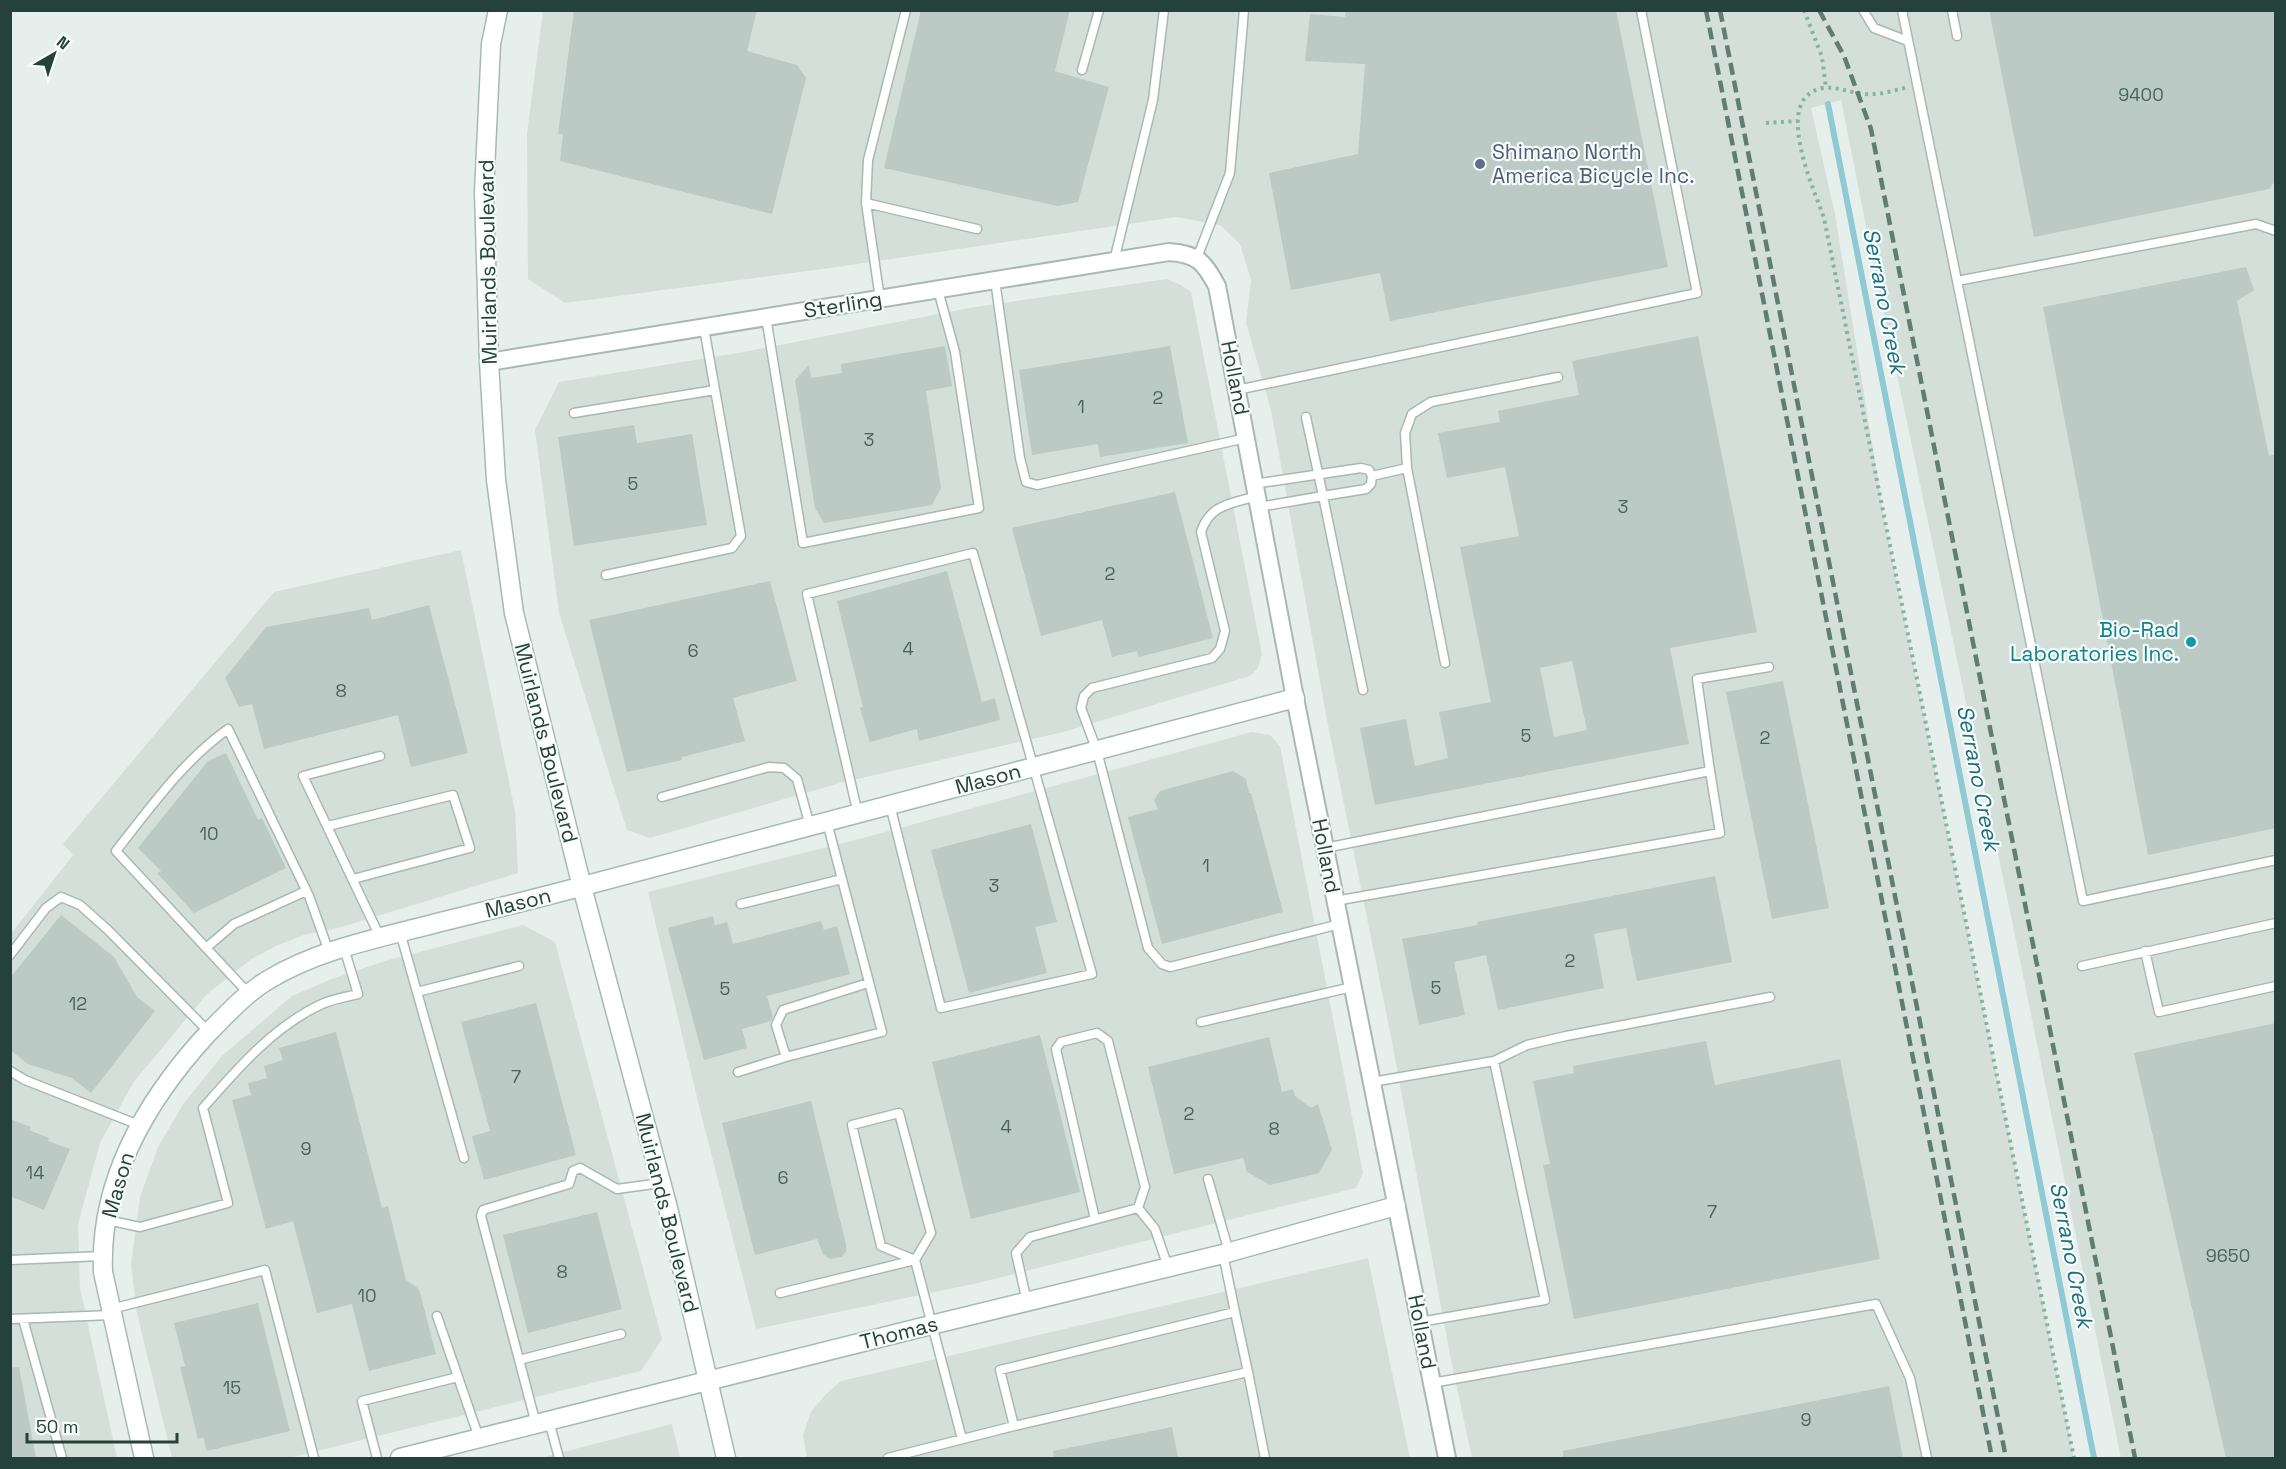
<svg xmlns="http://www.w3.org/2000/svg" width="2286" height="1469" font-family="'Space Grotesk',sans-serif">
  <style>
    .built { fill: #d4dfda }
    .lines { fill: none; stroke-linecap: round; stroke-linejoin: round }
    .stream { stroke: #8ec9d4; stroke-width: 6 }
    .building { fill: #bbcac4; fill-rule: evenodd }
    .lane-casing { stroke: #a8b8b2; stroke-width: 11 }
    .street-casing { stroke: #a8b8b2; stroke-width: 20 }
    .secondary-casing { stroke: #a4bbb3; stroke-width: 21 }
    .path { stroke: #86b3a5; stroke-width: 4; stroke-dasharray: 3 4.5; stroke-linecap: butt }
    .lane { stroke: #fff; stroke-width: 8 }
    .street { stroke: #fff; stroke-width: 16 }
    .secondary { stroke: #fff; stroke-width: 18 }
    .rail { stroke: #5f7d75; stroke-width: 4.5; stroke-dasharray: 12 6; stroke-linecap: butt }
    .service-dot { fill: #5c6f8a; stroke: #f7fbf9; stroke-width: 2 }
    .culture-dot { fill: #0f9aa8; stroke: #f7fbf9; stroke-width: 2 }
    .labels { text-anchor: middle; stroke-width: 4.5; stroke-linejoin: round; paint-order: stroke }
    .number-label { font-size: 18px; fill: #4a645c }
    .service-label { font-size: 21px; fill: #4e5e75; stroke: #f7fbf9; text-anchor: start }
    .street-label { font-size: 21px; fill: #24423a; stroke: #f7fbf9 }
    .culture-label { font-size: 21px; fill: #0d838f; stroke: #f7fbf9; text-anchor: end }
    .water-label { font-size: 22px; font-style: italic; fill: #1c6f80; stroke: #f7fbf9 }
  </style>
  <rect width="100%" height="100%" fill="#e6efeb"/>
  <!-- built -->
  <path class="built" d="M543,11h1732v1447h-154l-111,-547 -137,-650 -32,-161 -30,8 24,106 49,304 190,940h-602l-22,-103 -59,-318 -64,-317 -56,-310 -25,-87 5,-43 -11,-36 -20,-19 -44,-8 -346,51 -265,35 -37,-24 -1,-145z
    M1167,279l14,6 10,7 71,362 -4,14 -8,8 -187,56 -223,51 -190,55 -23,-8 -68,-217 -24,-183 24,-48 185,-30 225,-44z
    M461,550l54,261 3,62 -180,55 -34,7 -28,11 -26,14 -44,35 -73,88 -33,60 -22,81 2,64 37,170h-106l-1,-523 63,-80 -10,-11 211,-252z
    M1252,732l18,3 10,11 83,427 -7,15 -378,95 -222,46 -56,-219 -52,-218 215,-54z
    M523,925l32,17 107,397 -21,32 -352,87h-117l-35,-145 -6,-49 9,-67 18,-50 26,-44 38,-47 70,-60 40,-17 53,-18z
    M1368,1258l42,200h-603l-4,-23 8,-23 15,-18 15,-13z
    M672,1424l8,34h-140z"/>
  <g class="lines">
    <!-- stream -->
    <path class="stream" d="M1828,104l266,1354"/>
  </g>
  <!-- building -->
  <path class="building" d="M574,10h183l-10,41 50,14 9,13 -34,136 -212,-53 3,-27h-5z
    M921,10h149l-15,61 54,16 -31,115 -20,4 -174,-38z
    M1346,10h270l52,257 -278,54 -10,-48 -89,17 -22,-117 89,-19 7,-90 -60,-3 5,-47 35,3z
    M1989,10h287v170l-7,9 -235,48z
    M2246,267l8,23 -17,11 32,155 7,-2v374l-128,27 -105,-548z
    M1698,336l59,296 -87,16 19,96 -314,61 -15,-77 46,-9 9,47 33,-8 -9,-46 52,-10 -31,-155 59,-11 -14,-69 -58,11 -9,-45 62,-11 -2,-11 81,-16 -7,-34zM1572,661l15,69 -33,7 -14,-69z
    M945,346l7,40 -26,5 15,97 -9,17 -108,18 -9,-15 -20,-128 14,-15 2,13 31,-5 -1,-9z
    M1170,346l18,97 -88,14 -2,-13 -66,11 -13,-85z
    M634,425l3,18 55,-9 15,91 -133,21 -16,-109z
    M1175,492l38,146 -74,19 -2,-6 -25,6 -10,-37 -61,16 -29,-108z
    M947,571l35,131 13,-4 5,22 -81,21 -2,-12 -47,13 -10,-34 3,-1 -26,-106z
    M770,581l27,100 -64,17 12,43 -63,16v3l-55,12 -38,-152z
    M429,605l39,148 -57,14 -13,-52 -134,34 -12,-45 -13,3 -14,-29 41,-51 103,-19 3,12z
    M1783,681l46,227 -57,11 -46,-227z
    M226,753l32,67 4,-2 24,50 -92,45 -37,-40 4,-2 -23,-23 70,-87z
    M1233,771l13,8 3,14h2l32,119 -121,32 -34,-127 30,-8 -4,-9 6,-9z
    M1031,824l26,98 -22,5 12,46 -78,20 -38,-143z
    M1715,876l17,86 -95,19 -11,-53 -32,6 10,54 -106,22 -12,-55 -32,7 11,53 -46,10 -17,-86 76,-14 -1,-3z
    M61,915l53,42 23,40 18,14 -64,82 -19,-15 -44,-14 -18,-14v-72z
    M713,916l2,9 12,-3 6,22 88,-23 3,9 13,-4 13,48 -83,22 6,21 -2,4 -29,8 5,19 -43,12 -36,-132z
    M536,1003l40,152 -92,25 -12,-44 18,-5 -29,-109z
    M2276,1023v435h-50l-92,-405z
    M336,1032l46,176 6,-2 18,74 13,9 17,65 -67,17 -17,-67 -35,9 -24,-92 -27,8 -34,-129 19,-5 -3,-12 19,-5 -3,-12 19,-6 -4,-12z
    M1040,1035l40,157 -109,27 -39,-157z
    M1269,1037l13,55 11,-3 2,7 16,12 7,-4 14,46 -13,23 -49,12 -23,-13 -4,-14 -69,16 -26,-107z
    M1706,1041l9,44 125,-26 40,200 -306,60 -31,-154 7,-1 -17,-83 41,-8 -1,-7z
    M811,1101l35,143v8l-5,5 -11,2 -7,-5 -6,-15 -62,16 -33,-132z
    M10,1119l21,8 -2,3 20,8 -1,3 22,8 -26,61 -34,-14z
    M597,1212l25,97 -94,24 -25,-98z
    M258,1303l32,128 -83,20 -4,-14 -5,2 -7,-29 -11,-43 5,-1 -11,-43z
    M19,1367l17,91h-26v-90z
    M1889,1386l14,72h-340v-7z
    M1172,1427l6,31h-124l-1,-7z"/>
  <g class="lines">
    <defs>
      <path id="lane" d="M1863,10l11,18 34,13
        M1902,10l181,891 193,-41
        M1952,10l5,26
        M1082,70l17,-60
        M866,203l2,-43 38,-150
        M1197,258l33,-85 14,-163
        M1114,261l39,-161 11,-90
        M995,280l25,178 6,24 11,3 209,-47
        M1957,281l299,-57 20,7
        M880,299l-14,-96 111,26
        M766,317l37,226 176,-35 -24,-156 -17,-62
        M1237,390l460,-97 -56,-283
        M574,413l141,-23
        M1407,468l38,195
        M1372,476l35,-8 -2,-35 7,-19 19,-12 127,-25
        M1254,484l107,-16 8,2 3,6 -1,8 -5,5 -43,7 -17,-79
        M1257,496c-26,8 -47,8 -56,36l24,99 -5,18 -8,9 -120,30 -8,8 -3,12 16,43 51,197 14,16 8,3 170,-43
        M1259,507l64,-11 40,194
        M606,575l126,-27 9,-12 -37,-208
        M380,756l-77,20 77,161
        M1710,771l-13,-92 72,-12
        M662,797l107,-30 15,1 13,11 13,47
        M858,814l-51,-220 166,-41 119,421 -151,34 -51,-203
        M328,826l125,-31 17,53 -117,31
        M1325,848l385,-77 10,62 -385,68
        M741,904l101,-25
        M400,932l64,226
        M206,948l28,-24 72,-33
        M2145,951l14,61 117,-26
        M10,955l36,-47 15,-11 19,8 28,25 101,102
        M2082,966l194,-43
        M417,992l102,-26
        M249,994l-133,-143c34,-43 67,-90 112,-122l81,167 20,56
        M1201,1022l151,-35
        M786,1057l-10,-32 7,-15 85,-27
        M1494,1061l33,-16 39,-9 204,-39
        M10,1071l15,9 114,45
        M738,1072l48,-15 96,-25 -55,-210
        M1372,1082l122,-21 51,239 -125,22
        M1208,1179l21,73
        M1095,1219l-39,-170 5,-7 36,-9 11,8 37,146 -7,21
        M107,1220l33,7 88,-24 -25,-95c34,-39 71,-82 119,-104 11,-5 24,-7 36,-10l-14,-46
        M10,1260l92,-4
        M780,1293l135,-33 -34,-14 -29,-121 47,-12 32,120 -16,27 47,179
        M1027,1302l-11,-49 14,-16 108,-29 17,21 13,38
        M111,1309l154,-39 49,188
        M437,1316l42,122
        M10,1319l102,-4
        M23,1319l39,139
        M519,1360l102,-26
        M1248,1372l17,86
        M1432,1383l444,-79 34,74 17,80
        M549,1421l10,37
        M536,1424l-55,-208 2,-6 86,-26 4,-13 7,-3 37,21 44,-6
        M1014,1426l234,-54 -13,-60
        M377,1458l-15,-57 96,-24
        M888,1458l126,-32 -14,-56 235,-58 -12,-58"/>
      <path id="street" d="M489,362l680,-110c29,2 35,10 48,34l78,412 152,760"/>
      <path id="secondary" d="M498,10l-7,34 -7,148 5,170 7,118 18,133 68,274 86,321 58,250
        M144,1458l-41,-186c-4,-93 45,-174 106,-240 18,-18 37,-39 59,-52 46,-28 101,-40 153,-53 55,-14 111,-27 166,-42 236,-61 472,-123 708,-187
        M400,1458l531,-133 292,-71 173,-48"/>
    </defs>
    <!-- lane casing -->
    <use href="#lane" class="lane-casing"/>
    <!-- street casing -->
    <use href="#street" class="street-casing"/>
    <!-- secondary casing -->
    <use href="#secondary" class="secondary-casing"/>
    <!-- path -->
    <path class="path" d="M1804,10l18,47 4,31
      M1905,88c-10,2 -21,6 -31,6 -17,2 -34,-8 -51,-6 -52,9 -9,101 1,130l250,1240
      M1766,123l32,-2"/>
    <!-- lane -->
    <use href="#lane" class="lane"/>
    <!-- street -->
    <use href="#street" class="street"/>
    <!-- secondary -->
    <use href="#secondary" class="secondary"/>
    <!-- rail -->
    <path class="rail" d="M1706,10l286,1448
      M1720,10l286,1448
      M1819,10l25,46 27,73 264,1329"/>
  </g>
  <!-- markers -->
  <circle class="service-dot" cx="1480" cy="164" r="6"/>
  <circle class="culture-dot" cx="2191" cy="642" r="6"/>
  <g class="labels">
    <!-- number labels -->
    <g class="number-label">
      <text x="2141" y="101">9400</text>
      <text x="1158" y="404">2</text>
      <text x="1081" y="413">1</text>
      <text x="869" y="446">3</text>
      <text x="633" y="490">5</text>
      <text x="1623" y="513">3</text>
      <text x="1110" y="580">2</text>
      <text x="908" y="655">4</text>
      <text x="693" y="657">6</text>
      <text x="341" y="697">8</text>
      <text x="1526" y="742">5</text>
      <text x="1765" y="744">2</text>
      <text x="209" y="840">10</text>
      <text x="1206" y="872">1</text>
      <text x="994" y="892">3</text>
      <text x="1570" y="967">2</text>
      <text x="1436" y="994">5</text>
      <text x="725" y="995">5</text>
      <text x="78" y="1010">12</text>
      <text x="516" y="1083">7</text>
      <text x="1189" y="1120">2</text>
      <text x="1006" y="1133">4</text>
      <text x="1274" y="1135">8</text>
      <text x="306" y="1155">9</text>
      <text x="35" y="1179">14</text>
      <text x="783" y="1184">6</text>
      <text x="1712" y="1218">7</text>
      <text x="2228" y="1262">9650</text>
      <text x="562" y="1278">8</text>
      <text x="367" y="1302">10</text>
      <text x="232" y="1394">15</text>
      <text x="1806" y="1426">9</text>
    </g>
    <!-- service labels -->
    <g class="service-label">
      <text x="1492" y="159">Shimano North<tspan x="1492" dy="24">America Bicycle Inc.</tspan></text>
    </g>
    <!-- street labels -->
    <g class="street-label">
      <text transform="translate(488 262) rotate(-91)" y="7">Muirlands Boulevard</text>
      <text transform="translate(843 305) rotate(-9)" y="7">Sterling</text>
      <text transform="translate(1235 378) rotate(79)" y="7">Holland</text>
      <text transform="translate(546 743) rotate(76)" y="7">Muirlands Boulevard</text>
      <text transform="translate(988 779) rotate(-15)" y="7">Mason</text>
      <text transform="translate(1326 856) rotate(79)" y="7">Holland</text>
      <text transform="translate(518 903) rotate(-14)" y="7">Mason</text>
      <text transform="translate(118 1185) rotate(-74)" y="7">Mason</text>
      <text transform="translate(667 1213) rotate(76)" y="7">Muirlands Boulevard</text>
      <text transform="translate(1422 1332) rotate(79)" y="7">Holland</text>
      <text transform="translate(899 1333) rotate(-14)" y="7">Thomas</text>
    </g>
    <!-- culture labels -->
    <g class="culture-label">
      <text x="2179" y="637">Bio-Rad<tspan x="2179" dy="24">Laboratories Inc.</tspan></text>
    </g>
    <!-- water labels -->
    <g class="water-label">
      <text transform="translate(1885 301) rotate(79)" y="8">Serrano Creek</text>
      <text transform="translate(1979 778) rotate(79)" y="8">Serrano Creek</text>
      <text transform="translate(2072 1255) rotate(79)" y="8">Serrano Creek</text>
    </g>
  </g>
  <!-- border -->
  <rect width="2286" height="1469" fill="none" stroke="#24423a" stroke-width="24"/>
  <!-- north arrow -->
  <g transform="translate(54 54) rotate(39)" stroke="#f7fbf9" stroke-width="4.5" paint-order="stroke">
  <path d="M0-4.5L10 22L0 15L-10 22Z" fill="#24423a"/>
  <text y="-9" font-size="16" font-weight="bold" text-anchor="middle" fill="#24423a">N</text>
  </g>
  <!-- scale -->
  <path d="M27 1433v9h150v-9" fill="none" stroke="#24423a" stroke-width="3"/>
  <text x="36" y="1433" font-size="18" fill="#24423a" stroke="#f7fbf9" stroke-width="4.5" paint-order="stroke">50 m</text>
</svg>
